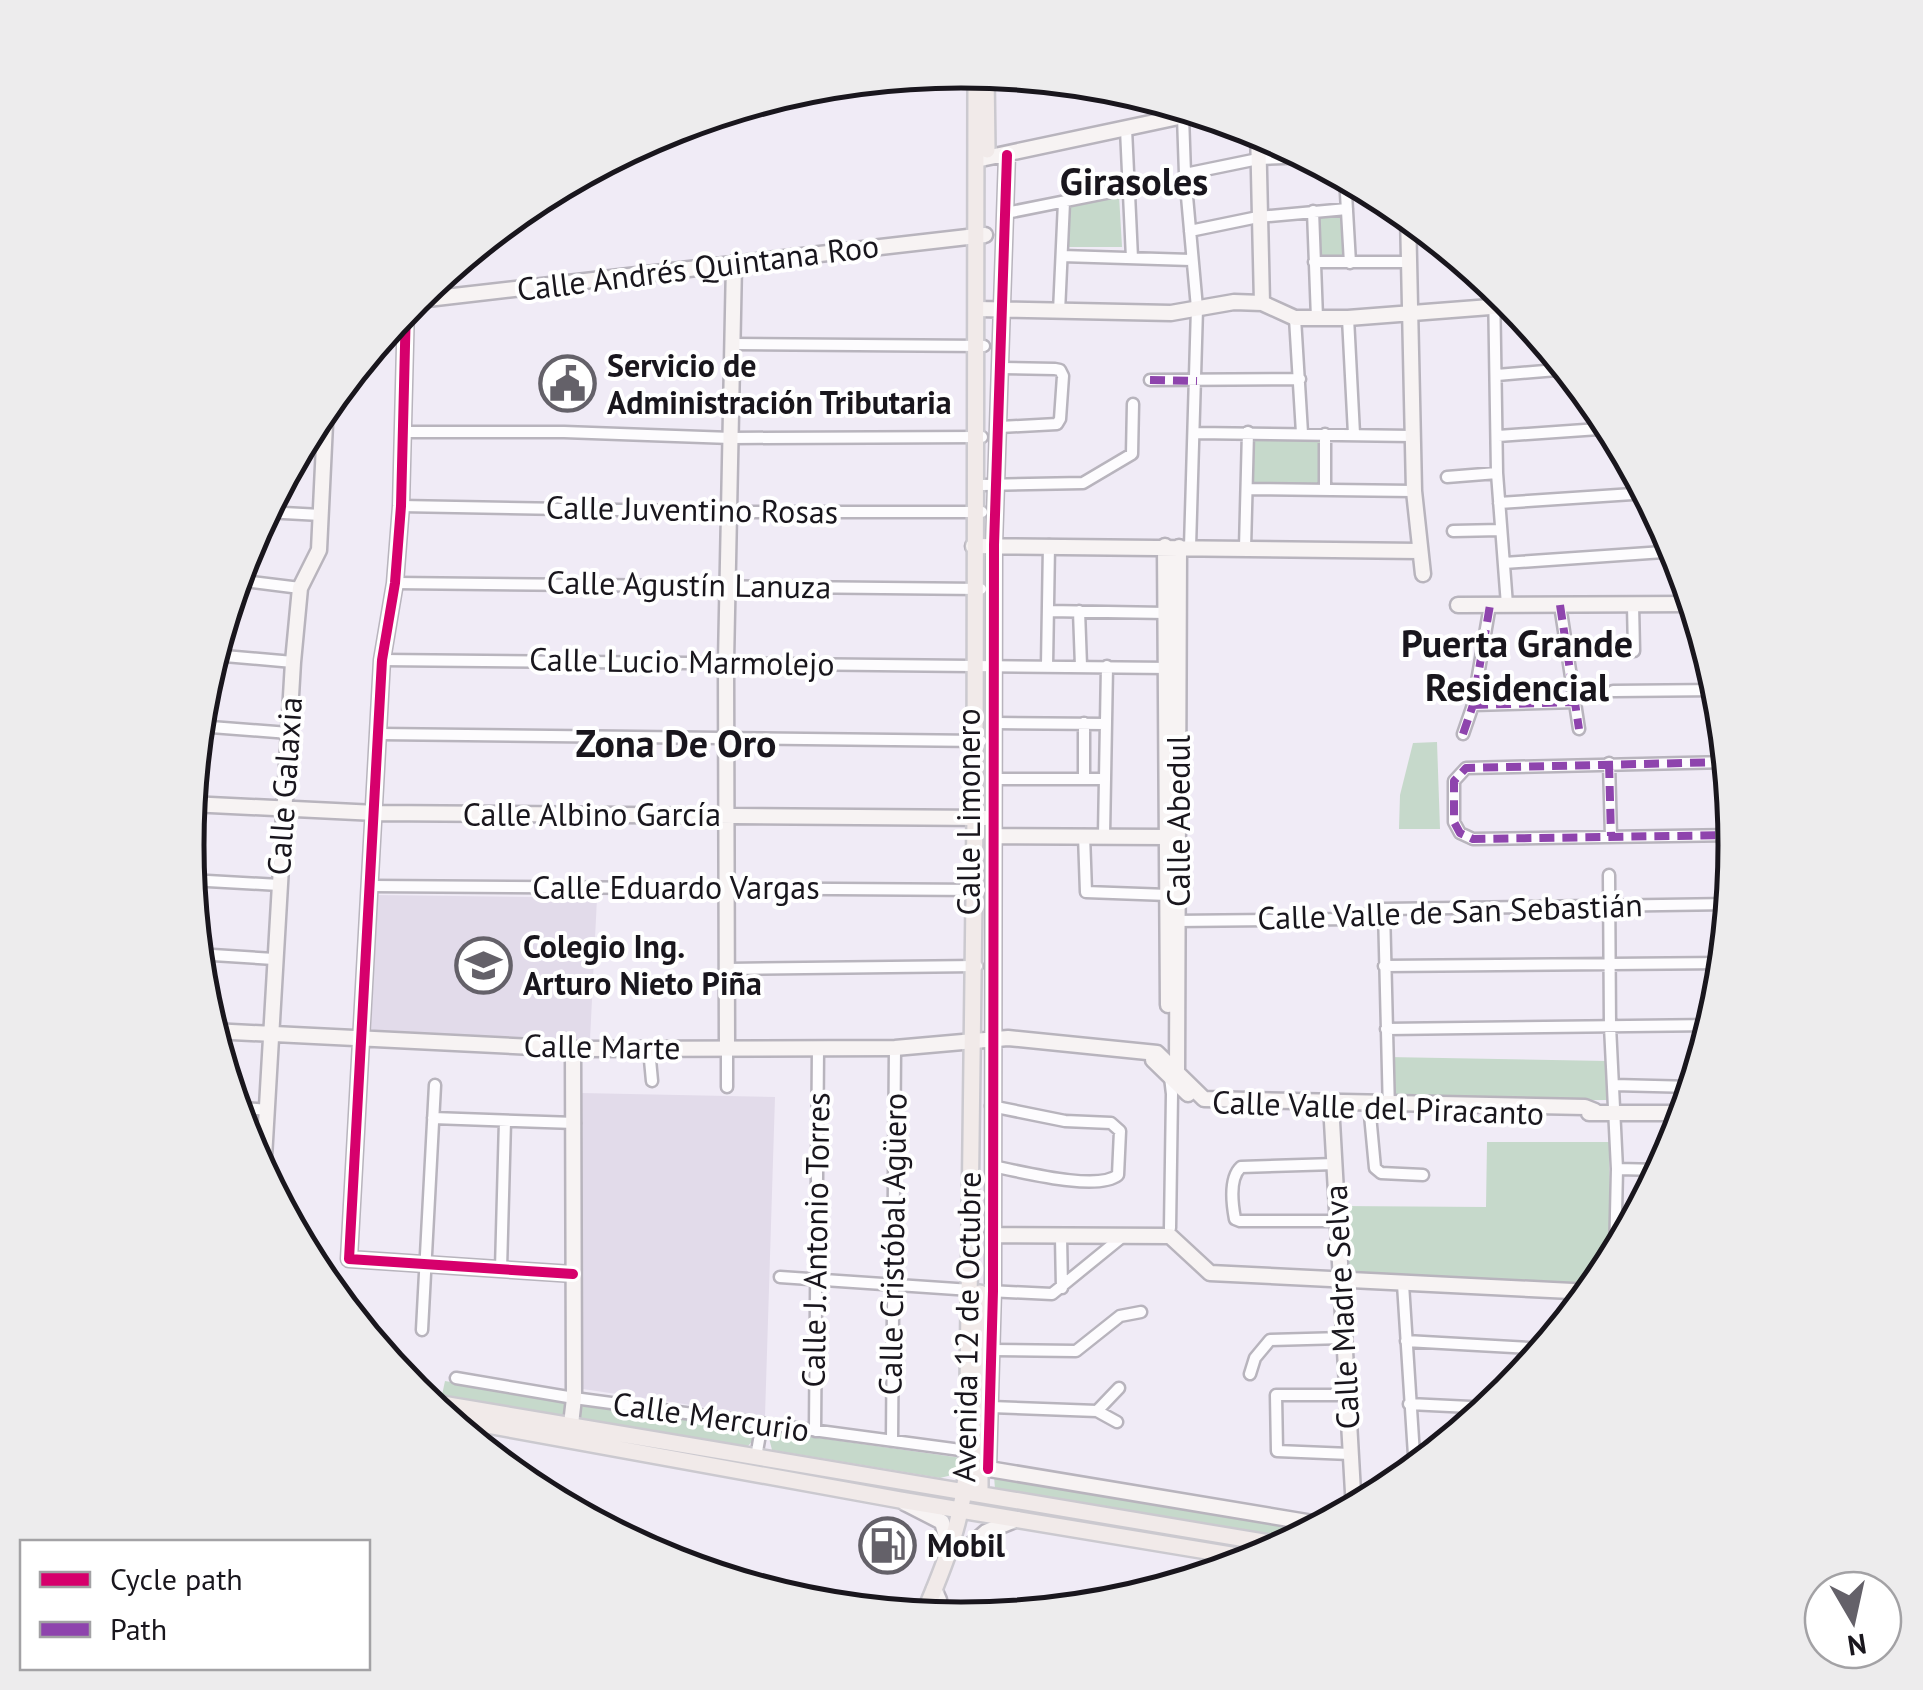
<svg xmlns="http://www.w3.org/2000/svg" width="1923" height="1690" font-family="'PT Sans',sans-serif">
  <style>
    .education { fill: #e2dbea }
    .green { fill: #c6d9cb }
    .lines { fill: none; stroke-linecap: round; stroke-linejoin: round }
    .street-casing { stroke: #b8b4bd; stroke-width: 15 }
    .secondary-casing { stroke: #b8b4bd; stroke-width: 19 }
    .primary-casing { stroke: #cbc9cf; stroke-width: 20 }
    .street { stroke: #fdfcfe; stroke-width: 10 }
    .secondary { stroke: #f7f3f3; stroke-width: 14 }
    .primary { stroke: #f1eae9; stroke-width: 15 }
    .quiet { stroke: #8e44ad; stroke-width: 8; stroke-dasharray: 15 8; stroke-linecap: butt }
    .cycleway-casing { stroke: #fff; stroke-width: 16 }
    .cycleway { stroke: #d6006c; stroke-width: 10 }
    .labels { text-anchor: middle; stroke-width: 8; stroke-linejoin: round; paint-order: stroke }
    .street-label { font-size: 32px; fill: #19161d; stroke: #fff }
    .poi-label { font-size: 32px; font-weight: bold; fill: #19161d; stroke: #fff; text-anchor: start }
    .quarter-label { font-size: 38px; font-weight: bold; fill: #19161d; stroke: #fff }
    .rim { fill: none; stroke: #19161d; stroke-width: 5 }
  </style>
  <rect width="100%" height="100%" fill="#f0ebf6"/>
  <!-- education -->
  <path class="education" d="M378,895l219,3 -7,142 -219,-8z
    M581,1093l194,4 -10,319 -182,-27z"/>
  <!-- green -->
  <path class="green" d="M1119,195l3,52h-56v-41z
    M1343,211l3,50 -29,-2 -2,-47z
    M1250,436l73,2v50l-75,-2z
    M1437,742l3,87h-41l1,-34 13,-52z
    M1387,1057l221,4v39l-219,1z
    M1487,1142h122l2,124 -15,22 -254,-9 -3,-73 147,1z
    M445,1381l122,22 5,10 -9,3 -121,-21z
    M588,1404l162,25 5,3v6l-7,8 -165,-27 -4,-3 -1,-7z
    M776,1432l186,26 1,9 -7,7 -16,4 -168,-28 -3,-12z
    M994,1476l323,53 -17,10 -305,-50z"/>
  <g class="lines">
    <defs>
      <path id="street" d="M1183,116l2,58 12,134 -7,239
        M1126,129l6,129
        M1185,174l73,-15 53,-2
        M1345,176l5,87
        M1313,211l4,107
        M1006,213l125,-25
        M1190,231l68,-14 89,-8
        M1062,256l129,4
        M1314,262h94
        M1494,285l3,188 10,132
        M1059,312l5,-110
        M1295,318l7,115
        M1348,318l6,116
        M733,344l251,2
        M1497,375l72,-6
        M1150,380l150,-1
        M1000,427l57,-3 3,-5 3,-43 -3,-6 -5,-1 -54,-1
        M402,432h162l167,6 251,-1
        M1195,433l217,3
        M1498,436l115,-8
        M1447,477l50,-4
        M983,485l100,-2 49,-29 1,-50
        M1247,489l167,2
        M1325,490v-56
        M1499,503l149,-10
        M401,506l330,6h251
        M265,512l56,3
        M1453,531l48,-1
        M1245,548l3,-116
        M1504,563l174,-12
        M236,580l64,8
        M395,583l586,6
        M1560,605l19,124
        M1633,605l1,46
        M1048,611l118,2
        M1079,611l2,55
        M1706,642v7
        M213,655l80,7
        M382,660l789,8
        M1047,665l2,-120
        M1613,691l107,-1
        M1473,705l103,-3
        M995,723l111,1
        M198,726l91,7
        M379,734l602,7
        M1463,734l10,-29 17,-100
        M1728,762l-262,6 -12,13v41l6,11 13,6 262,-4
        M1609,763l2,73
        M994,779h111
        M1084,779v-56
        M1084,835l2,57 82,3
        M1104,835l3,-169
        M1609,875l1,151 7,143 -2,90
        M190,880l89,5
        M371,886l609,4
        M1384,909l5,203
        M1174,921l177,-2 33,-10 347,-5
        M197,954l77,5
        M1384,966l341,-3
        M728,969l249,-3
        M1386,1029l327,-4
        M649,1049l3,32
        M1170,1077l2,17 -2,134
        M1614,1085l80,2
        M727,1087v-39
        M1369,1104l6,64 6,5 42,2
        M991,1106l74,15 46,2 9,8 -2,44c-21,17 -99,-4 -126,-9
        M235,1107l33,3
        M433,1118l142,5
        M1335,1164l-94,3c-12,11 -9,36 -6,52l5,2h98
        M1617,1169l45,1
        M1061,1237l1,51
        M501,1269l4,-148
        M780,1277l191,13
        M1403,1284l12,187
        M988,1291l64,3 70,-57
        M422,1330l13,-245
        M1406,1341l140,8
        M992,1350l84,1 44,-35 21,-4
        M1250,1374l5,-16 15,-18 73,-2
        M456,1378l118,20 394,53
        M1346,1395h-70l1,56 73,3
        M1409,1404l82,4
        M991,1407l106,4 20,11
        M1097,1411l22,-23
        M815,1431l3,-383
        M468,1437l1,-16
        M892,1441l3,-393
        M756,1457l6,-34"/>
      <path id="secondary" d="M1258,129l4,174
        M976,160l226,-48
        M1408,214l6,277 9,83
        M410,301l575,-66
        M406,306l-5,200 -6,77 -13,77 -33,599 224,15
        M976,309l195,4 63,-11 28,1 33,15h53l168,-13
        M973,546l446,5
        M1165,546l3,459
        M1458,605l236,-1
        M190,804l186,9 609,5
        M993,836l174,1
        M212,1031l361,18 322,-1 113,-10 149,15 47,46 381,8 10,4
        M727,1048l-1,-386 8,-399
        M1153,1060l35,34
        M1177,1073l2,-526
        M1331,1104l23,406
        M1589,1113h97
        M263,1175l30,-513 7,-74 19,-38 7,-147
        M992,1235l178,1 40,37 382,19
        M570,1433l4,-35 -1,-349
        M983,1468l342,57
        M988,1469l5,-178 1,-746 13,-390
        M905,1503l37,19 8,29
        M970,1546l16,-14 31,-13
        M932,1617l7,-17 -5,-11"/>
      <path id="primary" d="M986,72l1,78
        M424,1401l863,145
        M443,1417l457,83 361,60
        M980,1494v-201
        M923,1616c21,-49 40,-96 44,-150l8,-649 1,-746"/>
    </defs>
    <!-- street casing -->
    <use href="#street" class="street-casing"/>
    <!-- secondary casing -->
    <use href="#secondary" class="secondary-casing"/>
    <!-- primary casing -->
    <use href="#primary" class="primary-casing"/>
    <!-- street -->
    <use href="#street" class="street"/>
    <!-- secondary -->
    <use href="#secondary" class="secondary"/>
    <!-- primary -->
    <use href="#primary" class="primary"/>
    <!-- quiet -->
    <path class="quiet" d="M1150,380l47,1
      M1560,605l19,124
      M1473,705l103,-3
      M1463,734l10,-29 17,-100
      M1728,762l-262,6 -12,13v41l6,11 13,6 262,-4
      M1609,763l2,73"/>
    <defs>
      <path id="cycleway" d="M406,306l-5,200 -6,77 -13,77 -33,599 224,15
        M988,1469l5,-178 1,-746 13,-390"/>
    </defs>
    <!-- cycleway casing -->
    <use href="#cycleway" class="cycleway-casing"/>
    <!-- cycleway -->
    <use href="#cycleway" class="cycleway"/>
  </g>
  <!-- icons -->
  <defs>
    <symbol id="civic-ring" viewBox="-11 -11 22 22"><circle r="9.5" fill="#fff" stroke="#646169" stroke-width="1.5"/><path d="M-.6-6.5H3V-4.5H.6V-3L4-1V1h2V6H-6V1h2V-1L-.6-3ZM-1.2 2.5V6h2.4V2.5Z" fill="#646169"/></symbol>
    <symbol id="school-ring" viewBox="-11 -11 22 22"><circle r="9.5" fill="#fff" stroke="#646169" stroke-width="1.5"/><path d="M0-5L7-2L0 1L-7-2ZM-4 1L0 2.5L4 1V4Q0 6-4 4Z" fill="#646169"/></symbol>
    <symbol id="fuel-ring" viewBox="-11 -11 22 22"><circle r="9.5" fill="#fff" stroke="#646169" stroke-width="1.5"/><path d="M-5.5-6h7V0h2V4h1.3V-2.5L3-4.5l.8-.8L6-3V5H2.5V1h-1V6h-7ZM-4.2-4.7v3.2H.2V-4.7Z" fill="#646169"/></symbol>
  </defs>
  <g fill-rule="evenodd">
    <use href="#civic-ring" x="536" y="352" width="63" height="63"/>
    <use href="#school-ring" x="452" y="934" width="63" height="63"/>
    <use href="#fuel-ring" x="856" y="1514" width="63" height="63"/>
  </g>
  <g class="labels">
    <!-- street labels -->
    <g class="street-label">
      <text transform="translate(698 268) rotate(-7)" y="11">Calle Andrés Quintana Roo</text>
      <text transform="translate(692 510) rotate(1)" y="11">Calle Juventino Rosas</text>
      <text transform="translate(689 585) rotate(1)" y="11">Calle Agustín Lanuza</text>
      <text transform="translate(682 662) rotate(1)" y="11">Calle Lucio Marmolejo</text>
      <text transform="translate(285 786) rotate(-86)" y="11">Calle Galaxia</text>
      <text transform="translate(969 812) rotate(-90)" y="11">Calle Limonero</text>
      <text x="592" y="826">Calle Albino García</text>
      <text transform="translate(1179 821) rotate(-90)" y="11">Calle Abedul</text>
      <text x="676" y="899">Calle Eduardo Vargas</text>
      <text transform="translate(1450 912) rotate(-2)" y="11">Calle Valle de San Sebastián</text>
      <text transform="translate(602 1047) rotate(1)" y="11">Calle Marte</text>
      <text transform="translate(1378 1108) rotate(2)" y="11">Calle Valle del Piracanto</text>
      <text transform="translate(816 1240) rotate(-89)" y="11">Calle J. Antonio Torres</text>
      <text transform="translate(893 1244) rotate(-89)" y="11">Calle Cristóbal Agüero</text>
      <text transform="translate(1342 1307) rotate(-93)" y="11">Calle Madre Selva</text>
      <text transform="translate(967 1327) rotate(-89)" y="11">Avenida 12 de Octubre</text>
      <text transform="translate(711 1417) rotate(8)" y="11">Calle Mercurio</text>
    </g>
    <!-- poi labels -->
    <g class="poi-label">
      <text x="607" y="377">Servicio de<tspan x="607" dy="37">Administración Tributaria</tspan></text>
      <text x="523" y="958">Colegio Ing.<tspan x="523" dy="37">Arturo Nieto Piña</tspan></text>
      <text x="927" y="1557">Mobil</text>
    </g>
    <!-- quarter labels -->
    <g class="quarter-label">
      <text x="1134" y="195">Girasoles</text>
      <text x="1517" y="657">Puerta Grande<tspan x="1517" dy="44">Residencial</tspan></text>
      <text x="676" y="757">Zona De Oro</text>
    </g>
  </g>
  <!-- crop -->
  <path d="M0 0H1923V1690H0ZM204 845a757 757 0 1 1 1514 0a757 757 0 1 1-1514 0Z" fill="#edeced" fill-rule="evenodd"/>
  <path class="rim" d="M204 845a757 757 0 1 1 1514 0a757 757 0 1 1-1514 0Z"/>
  <!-- legend -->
  <rect x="20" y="1540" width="350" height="130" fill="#ffffff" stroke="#a3a2a5" stroke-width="2.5"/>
  <rect x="40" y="1572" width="50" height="15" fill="#d6006c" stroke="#a3a2a5" stroke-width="2.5"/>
  <text x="110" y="1590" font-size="30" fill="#19161d">Cycle path</text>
  <rect x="40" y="1622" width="50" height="15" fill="#8e44ad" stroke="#a3a2a5" stroke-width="2.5"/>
  <text x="110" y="1640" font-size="30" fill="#19161d">Path</text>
  <!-- north arrow -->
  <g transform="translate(1853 1620) rotate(171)"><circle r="48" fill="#ffffff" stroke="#a3a2a5" stroke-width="2.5"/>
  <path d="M0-8L18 38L0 25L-18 38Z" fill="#646169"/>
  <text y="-15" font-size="28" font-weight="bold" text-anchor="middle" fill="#19161d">N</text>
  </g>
</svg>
